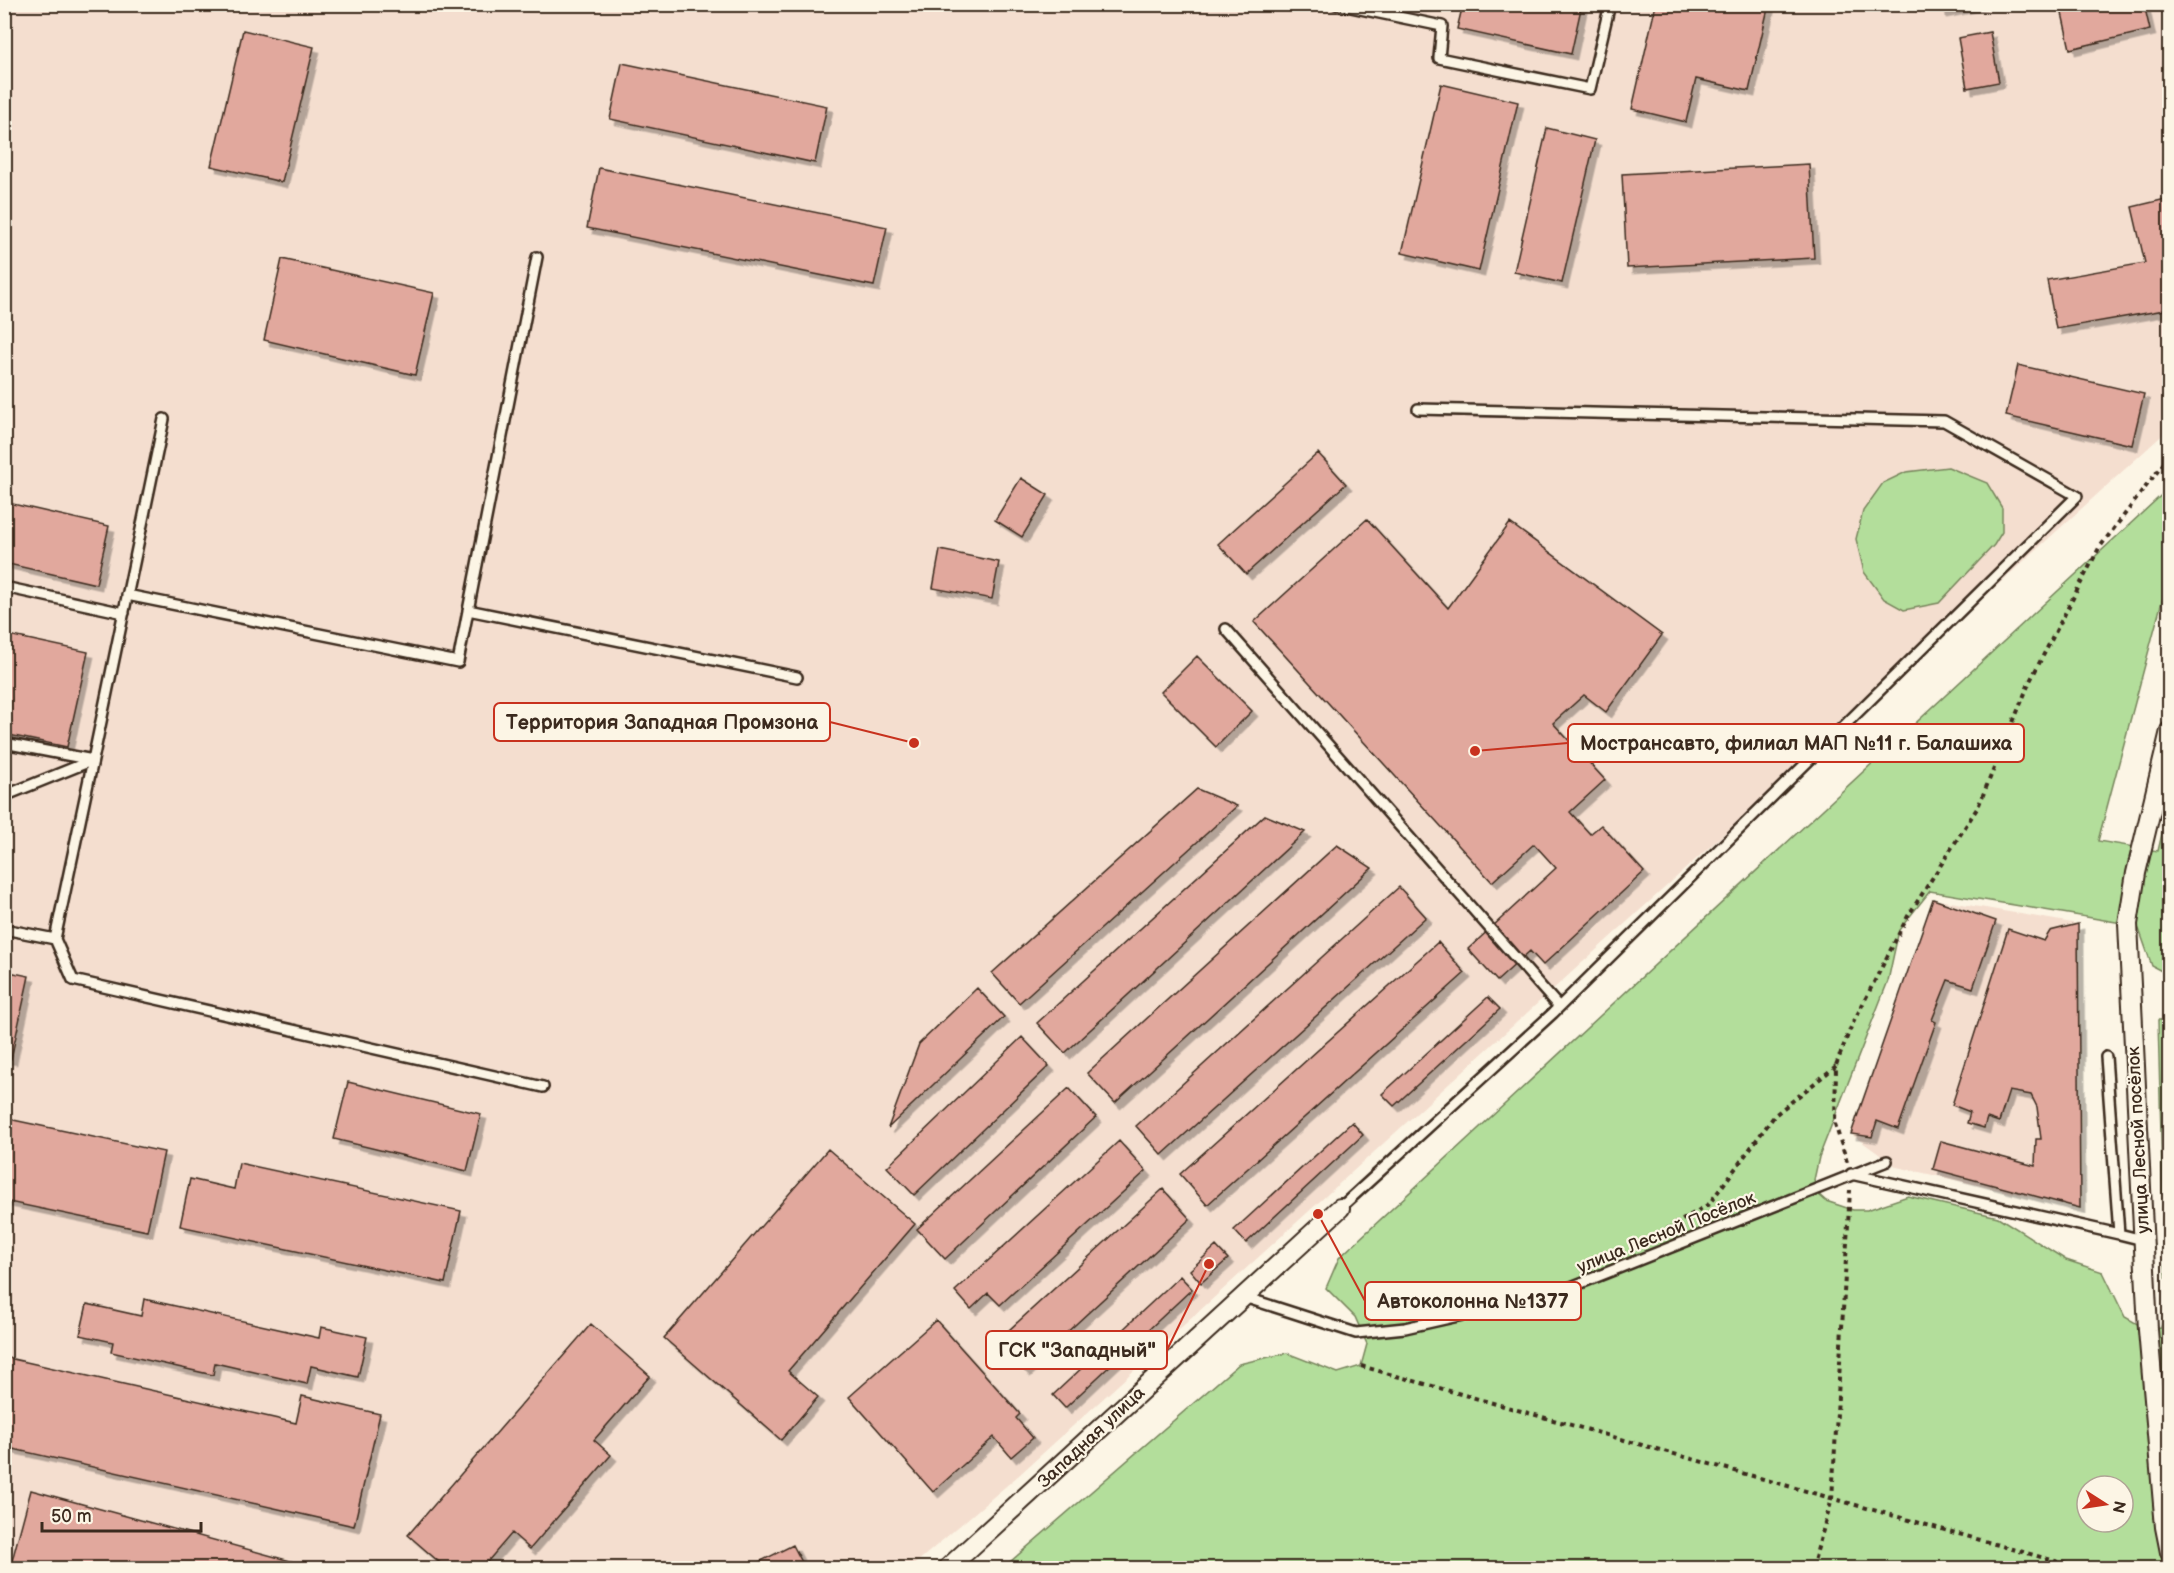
<svg xmlns="http://www.w3.org/2000/svg" width="2174" height="1573" font-family="'Balsamiq Sans',sans-serif">
  <style>
    .built { fill: #f4decf }
    .green { fill: #b3de9b; stroke: #77845c; stroke-width: 1.5; fill-rule: evenodd }
    .building { fill: #e1a89d; stroke: #3b2a1e; stroke-width: 1.5; filter: url(#shadow) }
    .lines { fill: none; stroke-linecap: round; stroke-linejoin: round }
    .service-casing { stroke: #3b2a1e; stroke-width: 14 }
    .minor-casing { stroke: #3b2a1e; stroke-width: 22 }
    .path { stroke: #3b2a1e; stroke-width: 4; stroke-dasharray: 4.5 4.5; stroke-linecap: butt }
    .service { stroke: #fcf5e5; stroke-width: 9 }
    .minor { stroke: #fcf5e5; stroke-width: 18 }
    .labels { text-anchor: middle; stroke-width: 4.5; stroke-linejoin: round; paint-order: stroke }
    .street-label { font-size: 18px; fill: #3b2a1e; stroke: #fcf5e5 }
    .leader { fill: none; stroke: #c8321e; stroke-width: 2 }
    .callout-dot { fill: #c8321e; stroke: #fcf5e5; stroke-width: 2 }
    .callout { fill: #fcf5e5; stroke: #c8321e; stroke-width: 2 }
    .callout-label { font-size: 20px; text-anchor: middle; font-weight: bold; fill: #3b2a1e }
  </style>
  <defs>
    <filter id="shadow"><feDropShadow dx="5.5" dy="5.5" stdDeviation="0" flood-color="#0004"/></filter>
  </defs>
  <rect width="100%" height="100%" fill="#fcf5e5"/>
  <filter id="ink" filterUnits="userSpaceOnUse"><feTurbulence type="fractalNoise" baseFrequency=".0167" numOctaves="2"/><feDisplacementMap in="SourceGraphic" scale="12" xChannelSelector="R" yChannelSelector="G"/><feConvolveMatrix kernelMatrix="1 2 1 2 8 2 1 2 1" color-interpolation-filters="sRGB"/></filter>
  <g filter="url(#ink)">
    <!-- built -->
    <path class="built" d="M5,5h2164v424l-1150,1046 -109,93h-905z
      M1933,899l145,25 2,284 -183,-41 -46,-33z"/>
    <!-- green -->
    <path class="green" d="M1948,467l39,16 15,25v24l-8,13 -55,58 -35,7 -20,-11 -20,-27 -8,-33 7,-28 20,-28 23,-11z
      M2169,488v87l-71,266 60,10 11,-47v171l-17,-9 -13,-37 -11,-5 -198,-33 -31,39 -11,51 -69,176 -5,23 3,13 9,8 27,9h14l41,-14 90,21 68,43 37,12 22,45 23,13 13,-2 7,-32 -4,-49 -6,-227h11v548h-1166l236,-204 48,-11 51,20 23,-7 6,-22 -12,-27 -29,-29 13,-30zM2087,1486h36v36h-36z"/>
    <!-- building -->
    <path class="building" d="M1463,4h119l-11,50 -114,-25z
      M1656,4h113l-20,87 -53,-12 -10,43 -54,-13z
      M1940,4h42l-41,8z
      M2060,4h84l6,26 -80,19z
      M243,30l71,17 -32,135 -71,-16z
      M1990,32l9,50 -32,6 -9,-50z
      M622,63l205,43 -12,57 -205,-44z
      M1441,84l77,18 -39,169 -77,-18z
      M1547,128l48,12 -33,143 -48,-11z
      M1809,164l5,94 -187,10 -5,-94z
      M599,168l288,59 -13,59 -287,-58z
      M2170,198v111l-114,20 -9,-49 98,-17 -13,-56z
      M282,259l152,34 -19,82 -151,-35z
      M2018,365l126,29 -12,51 -126,-29z
      M1318,453l28,31 -100,90 -28,-30z
      M1021,478l27,17 -26,42 -27,-17z
      M4,502l105,24 -13,58 -92,-21z
      M1367,519l81,89 62,-85 152,112 -56,77 -22,-17 -31,28 52,57 -35,32 20,22 11,-9 43,47 -101,93 -13,-14 -33,30 -29,-32 88,-81 -22,-24 -42,38 -238,-260z
      M940,550l59,12 -7,37 -59,-11z
      M4,634l84,18 -21,95 -63,-13z
      M1197,656l55,55 -36,36 -55,-55z
      M1197,789l40,17 -218,197 -27,-30z
      M1265,815l40,17 -240,221 -28,-30z
      M1337,845l35,23 -257,235 -28,-30z
      M1399,887l27,30 -264,238 -26,-29z
      M1933,899l63,22 -23,67 -25,-8 -16,40 4,2 -38,107 -21,-8 -5,16 -21,-3z
      M2078,924l2,284 -147,-39 8,-28 94,25 1,-27h5l-4,-32 -6,-12 -22,-4 -10,31 -12,-4 -3,10 -17,-5 3,-11 -18,-7 56,-176 36,12 6,-10z
      M1438,942l27,31 -258,232 -27,-31z
      M4,971l25,5 -18,83 -7,-1z
      M977,988l27,29 -116,111 31,-84z
      M1488,997l12,12 -106,97 -12,-12z
      M1022,1037l27,29 -135,129 -27,-28z
      M348,1082l133,32 -14,57 -133,-32z
      M1069,1088l27,29 -151,142 -28,-30z
      M4,1118l160,34 -17,79 -143,-30z
      M1352,1122l11,13 -117,108 -12,-13z
      M1119,1141l27,30 -146,134 -12,-12 -17,16 -16,-18z
      M828,1149l87,75 -127,147 30,26 -37,43 -117,-102z
      M239,1163l222,48 -16,72 -265,-57 10,-47 44,10z
      M1163,1189l27,30 -165,152 -28,-30z
      M1216,1246l12,13 -27,24 -11,-13z
      M1180,1276l12,13 -127,119 -12,-13z
      M144,1299l175,39 2,-11 46,10 -9,40 -47,-11 -4,18 -92,-21 -2,12 -102,-23 2,-10 -33,-7 7,-31 54,12z
      M936,1320l84,94 -4,4 17,20 -22,19 -17,-20 -61,55 -84,-95z
      M591,1324l59,52 -56,64 17,15 -81,94 -18,-16 -30,35h-36l-38,-33z
      M4,1357l292,66 6,-27 78,18 -26,112 -350,-79z
      M31,1490l285,78h-306z
      M793,1545l12,23h-58z"/>
    <g class="lines">
      <defs>
        <path id="service" d="M1336,4l106,22 -3,32 151,31 20,-85
          M4,587l120,26
          M127,595l331,67 79,-405
          M468,610l329,67
          M1226,629l333,378
          M4,743l89,17 71,-341
          M4,796l89,-36 -38,179 18,41 470,107
          M4,929l51,10
          M1851,1174l268,60 -13,-177
          M1340,1208l213,-195 524,-517 -133,-75 -526,-12
          M2119,1234l24,6
          M1244,1297l112,36 49,-5 146,-33 336,-134"/>
        <path id="minor" d="M2170,731l-34,142 -8,51 20,406 17,197 5,25
          M948,1568l392,-360"/>
      </defs>
      <!-- service casing -->
      <use href="#service" class="service-casing"/>
      <!-- minor casing -->
      <use href="#minor" class="minor-casing"/>
      <!-- path -->
      <path class="path" d="M1847,1162l-12,-38 1,-59 15,-38 57,-111 70,-109 52,-126 69,-133 71,-93
        M1659,1234l50,-30 66,-89 61,-49
        M1361,1366l719,202
        M1812,1568l20,-69 18,-309"/>
      <!-- service -->
      <use href="#service" class="service"/>
      <!-- minor -->
      <use href="#minor" class="minor"/>
    </g>
  </g>
  <g class="labels">
    <!-- street labels -->
    <g class="street-label">
      <text transform="translate(2138 1140) rotate(-93)" y="6">улица Лесной посёлок</text>
      <text transform="translate(1666 1232) rotate(-22)" y="6">улица Лесной Посёлок</text>
      <text transform="translate(1091 1437) rotate(-43)" y="6">Западная улица</text>
    </g>
  </g>
  <!-- callouts -->
  <path class="leader" d="M914 743L830 722M1475 751L1568 743M1318 1214L1365 1301M1209 1264L1167 1350"/>
  <g class="callout-dot">
    <circle cx="914" cy="743" r="6"/>
    <circle cx="1475" cy="751" r="6"/>
    <circle cx="1318" cy="1214" r="6"/>
    <circle cx="1209" cy="1264" r="6"/>
  </g>
  <g class="callout">
    <rect x="494" y="703" width="336" height="38" rx="6"/>
    <rect x="1568" y="724" width="456" height="38" rx="6"/>
    <rect x="1365" y="1282" width="216" height="38" rx="6"/>
    <rect x="986" y="1331" width="181" height="38" rx="6"/>
  </g>
  <g class="callout-label">
    <text x="662" y="729">Территория Западная Промзона</text>
    <text x="1796" y="750">Мострансавто, филиал МАП №11 г. Балашиха</text>
    <text x="1473" y="1308">Автоколонна №1377</text>
    <text x="1077" y="1357">ГСК "Западный"</text>
  </g>
  <!-- margin -->
  <rect width="2174" height="1573" fill="none" stroke="#fcf5e5" stroke-width="24"/>
  <rect x="12" y="12" width="2150" height="1549" fill="none" stroke="#3b2a1e" stroke-width="2" filter="url(#ink)"/>
  <!-- north arrow -->
  <g transform="translate(2105 1504) rotate(102)"><circle r="28" fill="#fcf5e5" stroke="#afa495" stroke-width="1.5"/>
  <path d="M0-4.5L10 22L0 15L-10 22Z" fill="#c8321e"/>
  <text y="-9" font-size="16" font-weight="bold" text-anchor="middle" fill="#3b2a1e">N</text>
  </g>
  <!-- scale -->
  <path d="M42 1522v9h159v-9" fill="none" stroke="#3b2a1e" stroke-width="3"/>
  <text x="51" y="1522" font-size="18" fill="#3b2a1e" stroke="#fcf5e5" stroke-width="4.5" paint-order="stroke">50 m</text>
</svg>
